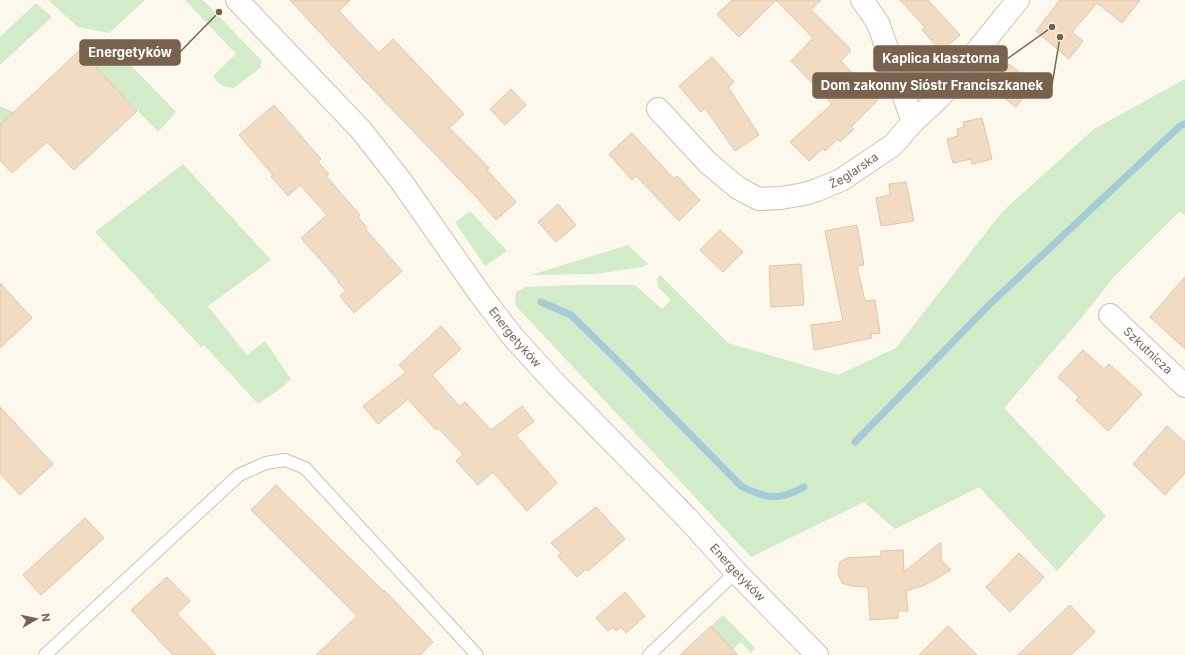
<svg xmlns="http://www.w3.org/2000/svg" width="1185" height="655" font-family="Inter,sans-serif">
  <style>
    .green { fill: #d2ebc9 }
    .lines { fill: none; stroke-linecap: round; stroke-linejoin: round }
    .stream { stroke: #a5cad8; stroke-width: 7 }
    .building { fill: #f2dbc3; stroke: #e4c4a3 }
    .lane-casing { stroke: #cfc1af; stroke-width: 14 }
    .street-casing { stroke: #cfc1af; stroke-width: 24 }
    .lane { stroke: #fff; stroke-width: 12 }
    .street { stroke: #fff; stroke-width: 22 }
    .labels { text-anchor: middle; stroke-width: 3.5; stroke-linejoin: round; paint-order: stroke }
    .street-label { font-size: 12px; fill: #78624d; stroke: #fffbf2 }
    .leader { fill: none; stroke: #78624d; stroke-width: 1.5 }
    .callout-dot { fill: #78624d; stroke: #fffbf2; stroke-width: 1.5 }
    .callout { fill: #78624d; stroke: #78624d; stroke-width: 1.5 }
    .callout-label { font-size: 13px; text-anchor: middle; font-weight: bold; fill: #fff }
  </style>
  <rect width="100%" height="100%" fill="#fcf8eb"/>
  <!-- green -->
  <path class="green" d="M48,0h97l-36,33 -31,-6z
    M185,0h18l58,60v7l-27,21c-10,-1 -15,-3 -21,-12l23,-22z
    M36,3l16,14 -52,48v-28z
    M80,50l40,4 56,58 -18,20z
    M1185,79v136l-6,-3 -66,66 -30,38 -79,92 102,108 -49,55 -78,-84 -84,42 -31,-27 -113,55 -235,-251 -1,-7 1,-7 9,-5 50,-2h60l27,24 9,-9 -13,-13 -1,-8 3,-4 68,68 110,32 58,-27 106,-136 92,-83z
    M0,106l14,6 -14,14z
    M183,164l88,96 -63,46 39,49 18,-14 26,38 -8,8 -25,17 -54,-59 -3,2 -106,-115z
    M470,211l37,40 -22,15 -30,-44z
    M628,245l20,19 -6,3 -47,7 -64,1z
    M723,615l32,33 -4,5 -10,-11 -8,7 -22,-23z"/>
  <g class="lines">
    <!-- stream -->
    <path class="stream" d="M541,302l30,13 50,49 120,122c25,13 38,15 63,1
      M855,442l135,-138 190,-178 5,-2"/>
  </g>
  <!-- building -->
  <path class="building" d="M290,0h60l-11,11 40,42 14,-14 71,75 -15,14 40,40 -2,2 29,32 -20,18 -17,-20 -117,-122z
    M732,0h89l-10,10 40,40 -10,11 37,39 -27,27 3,2 -14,13 -2,-3 -13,12 -2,-3 -14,13 -19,-19 42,-38 -41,-43 22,-23 -37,-38 -37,37 -22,-23z
    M900,0h28l32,35 -19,16 -19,-21 3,-3z
    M1060,0h80l-18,23 -25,-20 -25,29 11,9 -14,18 -33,-28z
    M80,50l57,61 -63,59 -27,-28 -35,31 -12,-13v-35z
    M712,57l22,25 -6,5 31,48 -24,16 -30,-43 -4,4 -22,-26z
    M1009,64l25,20 -18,23 -26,-20z
    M511,89l15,16 -21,20 -15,-16z
    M274,105l47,54 -3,3 11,12 -3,2 34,39 -2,2 9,11 -1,2 36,41 -48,42 -14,-17 6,-5 -8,-9 1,-1 -38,-43 26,-23 -27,-30 -12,11 -17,-20 2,-1 -34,-40z
    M982,118l10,41 -20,5 -1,-5 -18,4 -6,-24 11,-3 -1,-7 7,-2 -1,-5z
    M632,133l42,46 3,-3 23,24 -21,21 -43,-45 -4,4 -23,-26z
    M906,182l8,39 -33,5 -5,-28 14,-3 -1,-11z
    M558,204l18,21 -20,17 -18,-20z
    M857,225l7,40 -7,1 8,35 10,-1 5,33 -9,1 1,4 -58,12 -3,-25 32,-4 -18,-90z
    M720,230l23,22 -20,20 -23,-22z
    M801,264l3,41 -33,2 -2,-41z
    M1185,277v72l-35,-32z
    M0,283l32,35 -32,30z
    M441,326l20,23 -29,26 28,32 5,-5 26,28 31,-24 12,15 -18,14 41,48 -30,28 -34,-39 -15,13 -22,-24 7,-7 -25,-26 -2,2 -28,-31 -30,25 -15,-18 43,-34 -7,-7z
    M1083,350l21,19 5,-5 33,30 -34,37 -32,-31 3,-3 -21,-20z
    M0,407l53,57 -33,31 -20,-22z
    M1167,426l18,16v31l-20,22 -32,-31z
    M276,485l107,106 1,-1 49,52 -13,13h-104l41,-39 -106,-106z
    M596,507l29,32 -37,32 -2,-2 -9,8 -19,-21 3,-3 -10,-10z
    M85,518l19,20 -63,57 -18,-20z
    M941,542v18l10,10 -26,15 -19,6 2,20h-10v7l-28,2 -2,-33 -17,-1 -9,-3 -4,-9 2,-12 7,-4 34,-2v-5l22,-1 1,22z
    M1019,553l25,24 -34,35 -24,-25z
    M167,577l23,24 -13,13 39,41h-43l-42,-45z
    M625,592l20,24 -19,17 -5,-6 -5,4 -3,-4 -5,4 -12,-13z
    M1070,605l25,27 -24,23h-53z
    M711,626l27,29h-58z
    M948,626l29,29h-58z"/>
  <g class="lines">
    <defs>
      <path id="lane" d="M45,655l194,-180 27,-12 19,-3 20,8 172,187
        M649,655l87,-83"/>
      <g id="street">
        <path id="s1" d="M237,0l124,130 40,51 79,113 33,43 40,44 134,137 49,54 81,83"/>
        <path d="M862,0l16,23 35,99"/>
        <path id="s2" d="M658,109l50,54 30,25 21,11 22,-1 23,-4 13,-4 24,-10 52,-35 20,-23 26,-24 79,-98"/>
        <path id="s3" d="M1110,315l75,71"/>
      </g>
    </defs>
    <!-- lane casing -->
    <use href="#lane" class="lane-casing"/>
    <!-- street casing -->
    <use href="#street" class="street-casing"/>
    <!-- lane -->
    <use href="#lane" class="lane"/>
    <!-- street -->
    <use href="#street" class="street"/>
  </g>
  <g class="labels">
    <!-- street labels -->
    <g class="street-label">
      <text dy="4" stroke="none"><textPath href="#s2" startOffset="237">Żeglarska</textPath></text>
      <text dy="4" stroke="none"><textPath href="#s1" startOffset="438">Energetyków</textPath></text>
      <text dy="4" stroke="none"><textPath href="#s3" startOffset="52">Szkutnicza</textPath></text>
      <text dy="4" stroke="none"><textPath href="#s1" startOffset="762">Energetyków</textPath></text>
    </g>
  </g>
  <!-- callouts -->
  <path class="leader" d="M219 12L180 52M1052 27L1007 59M1060 37L1052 85"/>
  <g class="callout-dot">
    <circle cx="219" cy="12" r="4"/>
    <circle cx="1052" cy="27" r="4"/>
    <circle cx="1060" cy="37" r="4"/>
  </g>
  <g class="callout">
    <rect x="80" y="40" width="100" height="25" rx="4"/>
    <rect x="874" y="46" width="133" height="25" rx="4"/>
    <rect x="813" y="73" width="239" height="25" rx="4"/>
  </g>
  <g class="callout-label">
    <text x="130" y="57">Energetyków</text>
    <text x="941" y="63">Kaplica klasztorna</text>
    <text x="932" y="90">Dom zakonny Sióstr Franciszkanek</text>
  </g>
  <!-- north arrow -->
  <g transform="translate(36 619) rotate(81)" stroke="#fffbf2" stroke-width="3" paint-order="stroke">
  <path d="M0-3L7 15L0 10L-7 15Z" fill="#78624d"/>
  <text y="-6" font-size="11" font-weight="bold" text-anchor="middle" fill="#78624d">N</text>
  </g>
</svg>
